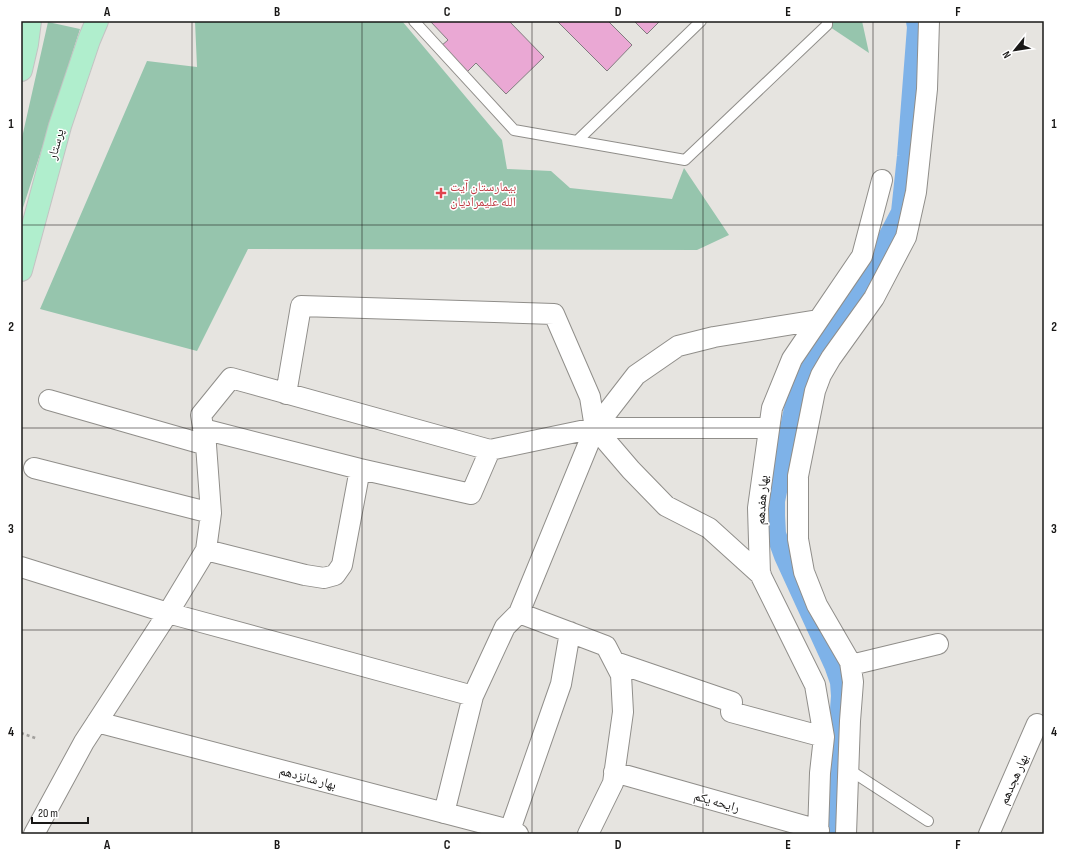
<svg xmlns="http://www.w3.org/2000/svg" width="1065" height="855" font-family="'Sofia Sans Condensed','Noto Naskh Arabic',sans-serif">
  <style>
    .grass { fill: #96c5ad }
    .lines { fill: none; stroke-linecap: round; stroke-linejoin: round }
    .canal { stroke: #7eb2e8; stroke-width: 20 }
    .building { fill: #eaa8d4; stroke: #817c7f }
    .lane-casing { stroke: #908e8a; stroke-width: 12 }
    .street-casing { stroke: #908e8a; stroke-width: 22 }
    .primary-casing { stroke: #c3c3c3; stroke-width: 24 }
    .path { stroke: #a19f9c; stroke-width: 2.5; stroke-dasharray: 3 3; stroke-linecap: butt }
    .lane { stroke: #fff; stroke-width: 10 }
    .street { stroke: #fff; stroke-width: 20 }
    .primary { stroke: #b0eecd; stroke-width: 22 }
    .grid { fill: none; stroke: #191817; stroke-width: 1; stroke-opacity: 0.55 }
    .health-dot { fill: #e0444e; stroke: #fff; stroke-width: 1.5 }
    .labels { text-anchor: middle; stroke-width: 3; stroke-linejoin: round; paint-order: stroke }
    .street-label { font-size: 13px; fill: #191817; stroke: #fff }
    .health-label { font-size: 13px; fill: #be3a42; stroke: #fff; text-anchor: start }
    .neatline { fill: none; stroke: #191817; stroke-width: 1.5 }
    .grid-label { font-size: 13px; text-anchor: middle; font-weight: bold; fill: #191817 }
  </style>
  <rect width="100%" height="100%" fill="#e6e4e0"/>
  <!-- grass -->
  <path class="grass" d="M195,21h207l100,119 5,29 44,2 19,17 102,11 12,-31 45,67 -32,15 -449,-1 -51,102 -157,-42 107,-248 50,6z
    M827,21h35l7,32 -42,-28z
    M48,22l32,7 -59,185v-72z"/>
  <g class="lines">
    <!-- canal -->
    <path class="canal" d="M831,834l10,-138 -1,-14 -6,-17 -50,-109 -8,-22 -1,-18v-15l25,-122 9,-20 54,-74 38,-73 6,-56 10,-129 -1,-6"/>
  </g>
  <!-- building -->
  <path class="building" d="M430,21h79l35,36 -38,37 -30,-31 -9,9 -26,-26 7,-6z
    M557,21h51l24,24 -25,26z
    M634,21h26l-13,13z"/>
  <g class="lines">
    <defs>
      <path id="lane" d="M414,21l100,109 171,30 142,-135v-4
        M577,141l124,-120
        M848,769l80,52"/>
      <path id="street" d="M286,394l15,-88 253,8 36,83 5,31 36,42 35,36 43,22 52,47
        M49,400l157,45
        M203,429l157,40 111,25 19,-44
        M34,468l177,45
        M206,550l99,25 19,3 11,-3 7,-10 18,-96
        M21,567l147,46 305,83
        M615,662l117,40 -1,10 93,25
        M851,665l87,-21
        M97,722l413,108 8,4
        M614,772l205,58
        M444,813l29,-117 32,-69 14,-14
        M510,830l51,-146 9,-52
        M34,834l50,-92 84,-129 38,-63 5,-37 -5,-68 -5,-30 30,-37 259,72 105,-22h174
        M588,834l25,-51 10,-71 -2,-37 -15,-29 -87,-33 76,-185 41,-53 42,-29 36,-9 104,-17
        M818,834l2,-61 4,-36 -9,-52 -55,-111 -2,-66 14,-100 20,-49 70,-103 20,-76
        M846,834l4,-113 3,-39 -3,-20 -33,-57 -13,-33 -6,-33v-63l17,-85 6,-16 10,-17 43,-60 32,-61 10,-45 11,-103 2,-68
        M989,834l48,-110"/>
      <path id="primary" d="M21,70l6,-26 3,-23
        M21,270l39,-144 29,-86 8,-19"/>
    </defs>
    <!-- lane casing -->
    <use href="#lane" class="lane-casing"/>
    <!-- street casing -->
    <use href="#street" class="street-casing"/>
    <!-- primary casing -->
    <use href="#primary" class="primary-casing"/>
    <!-- path -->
    <path class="path" d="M21,733l17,6"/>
    <!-- lane -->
    <use href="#lane" class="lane"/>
    <!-- street -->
    <use href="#street" class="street"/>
    <!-- primary -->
    <use href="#primary" class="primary"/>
  </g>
  <!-- grid -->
  <path class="grid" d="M192,21v813M362,21v813M532,21v813M703,21v813M873,21v813M21,225h1023M21,428h1023M21,630h1023"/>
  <!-- markers -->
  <path class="health-dot" d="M439 187h4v4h4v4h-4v4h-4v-4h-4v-4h4z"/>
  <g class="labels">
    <!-- street labels -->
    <g class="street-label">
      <text transform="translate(55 144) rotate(-75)" y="5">پرستار</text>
      <text transform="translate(761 500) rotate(-86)" y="5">بهار هفدهم</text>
      <text transform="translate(308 777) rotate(15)" y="5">بهار شانزدهم</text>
      <text transform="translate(1013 779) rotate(-66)" y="5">بهار هجدهم</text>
      <text transform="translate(717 801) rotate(16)" y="5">رایحه یکم</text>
    </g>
    <!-- health labels -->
    <g class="health-label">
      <text x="450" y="191">بیمارستان آیت<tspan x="450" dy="15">الله علیمرادیان</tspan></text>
    </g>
  </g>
  <!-- border -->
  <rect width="1065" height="855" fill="none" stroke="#ffffff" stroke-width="44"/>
  <!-- north arrow -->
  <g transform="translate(1015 50) rotate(240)" stroke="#ffffff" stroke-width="3" paint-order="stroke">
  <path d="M0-3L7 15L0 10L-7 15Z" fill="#191817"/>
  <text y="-6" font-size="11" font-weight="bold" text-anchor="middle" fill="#191817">N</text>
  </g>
  <!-- scale -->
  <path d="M32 817v6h56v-6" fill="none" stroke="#191817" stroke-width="2"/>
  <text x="38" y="817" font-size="12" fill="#191817" stroke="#ffffff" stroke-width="3" paint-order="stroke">20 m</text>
  <rect x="22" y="22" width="1021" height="811" class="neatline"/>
  <g class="grid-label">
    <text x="107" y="16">A</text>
    <text x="277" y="16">B</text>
    <text x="447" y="16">C</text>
    <text x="618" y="16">D</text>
    <text x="788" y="16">E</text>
    <text x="958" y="16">F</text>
    <text x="11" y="128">1</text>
    <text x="1054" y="128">1</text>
    <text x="11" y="331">2</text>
    <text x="1054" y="331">2</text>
    <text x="11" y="533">3</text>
    <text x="1054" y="533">3</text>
    <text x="11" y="736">4</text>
    <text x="1054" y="736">4</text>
    <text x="107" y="849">A</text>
    <text x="277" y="849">B</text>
    <text x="447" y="849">C</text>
    <text x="618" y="849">D</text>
    <text x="788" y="849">E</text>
    <text x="958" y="849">F</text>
  </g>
</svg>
